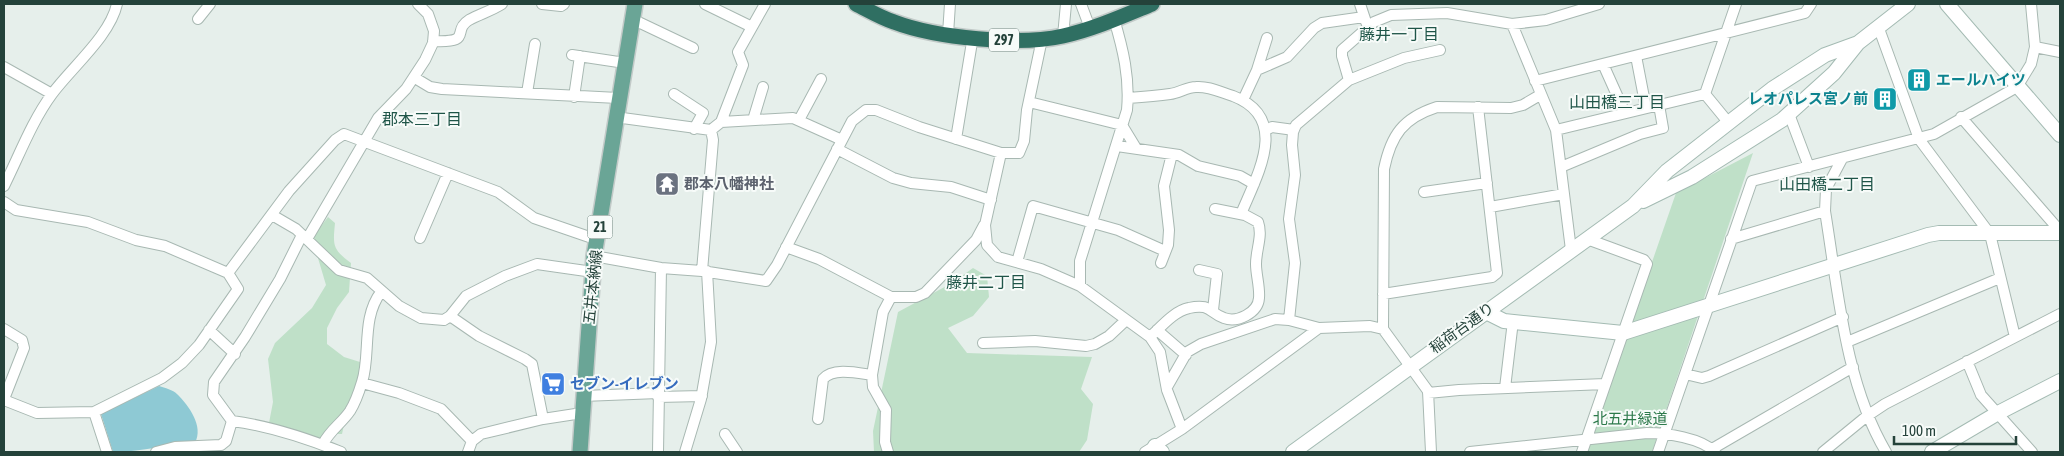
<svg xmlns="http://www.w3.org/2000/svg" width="2064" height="456" font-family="'Asap Condensed','Noto Sans JP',sans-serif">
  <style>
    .green { fill: #bfe0c8 }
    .water { fill: #8ec9d4 }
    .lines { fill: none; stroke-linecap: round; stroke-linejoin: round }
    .street-casing { stroke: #a8b8b2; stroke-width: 12 }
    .secondary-casing { stroke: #a4bbb3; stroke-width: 16 }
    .primary-casing { stroke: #c2cac8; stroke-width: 18 }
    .highway-casing { stroke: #c2cac8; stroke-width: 18 }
    .street { stroke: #fff; stroke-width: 10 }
    .secondary { stroke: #fff; stroke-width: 14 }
    .primary { stroke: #6aa596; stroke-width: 15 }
    .highway { stroke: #2f6f62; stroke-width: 15 }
    .labels { text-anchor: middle; stroke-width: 4; stroke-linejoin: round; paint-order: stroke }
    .shield { fill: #f7fbf9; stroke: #637a73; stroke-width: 1 }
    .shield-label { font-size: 14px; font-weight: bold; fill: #24423a }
    .culture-label { font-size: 15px; font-weight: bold; fill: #0d838f; stroke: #f7fbf9; text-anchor: start }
    .worship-label { font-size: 15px; font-weight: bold; fill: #5b616d; stroke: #f7fbf9; text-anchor: start }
    .street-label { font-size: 15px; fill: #24423a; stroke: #f7fbf9 }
    .shop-label { font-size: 15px; font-weight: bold; fill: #366cbe; stroke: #f7fbf9; text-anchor: start }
    .park-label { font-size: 15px; fill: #2d7a4b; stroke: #f7fbf9 }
    .neighbourhood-label { font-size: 16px; fill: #1f5548; stroke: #f7fbf9 }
  </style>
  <rect width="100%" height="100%" fill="#e6efeb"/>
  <!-- green -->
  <path class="green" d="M1753,153l-101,299h-66l90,-259z
    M328,217l7,6c-2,22 -3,26 16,40l-2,29 -12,16 -10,20v16l17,13 16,5 3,8 -15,37 -6,27h-18l-5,5 -50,-16 4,-21 -5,-43 7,-16 37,-35 14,-23 -14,-47z
    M973,268l14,8 2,21 -16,19 -25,12 19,25 125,4 -11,32 12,15 -6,36 -8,12h-205l-1,-21 25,-119 54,-29z"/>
  <!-- water -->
  <path class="water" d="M159,386c6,2 14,4 18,8 12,12 27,32 18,49 -28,1 -54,9 -82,9l-12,-38z"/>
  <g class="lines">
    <defs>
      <path id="street" d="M542,4l19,2 3,-2
        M705,4l47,23
        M1081,4l9,24
        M1360,4l6,18
        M198,19l12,-15
        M632,19l61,29
        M1512,24l44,106 15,120
        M1878,26l41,113 71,95 25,103
        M948,34l2,-30
        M1063,36l3,-32
        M433,41c41,2 18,-10 36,-21 11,-6 22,-9 33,-16
        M2035,47l25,5
        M572,55l53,8
        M1636,56l10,52
        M1603,64l22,49
        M4,67l48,27
        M1257,70l10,-32
        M415,78l15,9 12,2 176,9
        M1349,80l-7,-24v-6l32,-28 17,-7 56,-2 65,11 34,-4 53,-16
        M1535,81l270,-68 6,-9
        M527,93l8,-49
        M674,94l29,19 -9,16
        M1705,94l31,-90
        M1705,94l23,28
        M574,97l6,-41
        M1128,98c14,-1 28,-2 42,-4 9,-1 17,-7 26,-7 13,-1 24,5 37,9 58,22 24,79 8,118
        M1243,100l14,-30 30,-13 27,-29 8,-5 42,-6
        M1029,102l93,23 14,23
        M1789,114l20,53
        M615,117l96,13
        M1961,117l99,114
        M753,120l10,-33
        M799,120l22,-41
        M721,122l22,-57 -5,-13 27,-48
        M711,130l10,-8 72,-4 49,22
        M1266,130l6,-3 22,3
        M1556,130l149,-36
        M956,139l17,-103
        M1117,146l62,9 19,11 42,10 14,8
        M837,149l56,29 18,5 40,4 40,13
        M1001,153l-16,72 2,20 11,12 43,12 39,17 70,51 10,15 7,38 15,39
        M1842,159l-16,30 -1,22c13,79 20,172 61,241
        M1561,167l79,-33 23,-6 -4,-23
        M4,186c15,-30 28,-65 48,-92 19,-26 58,-58 65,-90
        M1424,192l63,-9
        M4,202l12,8 72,12 48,18 29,6 63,27 10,16 -39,56 -17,18 -20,15 -68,34 -57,1 -33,-13
        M1490,207l74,-13
        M272,215l24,14 43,41 28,8 32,28 22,12 23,2 6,-4 16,-20 39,-20 32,-12 56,8
        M302,235l-22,44 -35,58 -31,45 -1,13 19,26c38,5 74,17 109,31
        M420,238l28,-65
        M307,239l71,-121 28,-29 19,-29 8,-17 1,-12 -6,-17 -10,-10
        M1731,239l94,-28
        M786,247l33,12 72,38h25l9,-4 51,-53 8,-15
        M594,256l67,12 41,3 64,10 11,-16 75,-144 14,-11h10l43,17 82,26h18l5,-12 3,-31 15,-71
        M1017,262l16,-56 85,24 47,21
        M1161,263l7,-18 1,-15 -5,-44 8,-32
        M1199,270l18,4 -4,36
        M702,271l11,-131 -2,-10
        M228,273l61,-82 46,-51 9,-6 154,58 36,26 64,22
        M1080,286v-25l47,-151c3,-32 -4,-61 -13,-91
        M1383,294l109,-17 5,-4 -19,-166
        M450,316l29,20 46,23 7,5 11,55
        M1289,320l6,-57 -6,-44 6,-44 -3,-30 1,-13 3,-7 53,-45 55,-22 36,-8
        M4,329l18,11 2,8 -20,51
        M209,330l26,24
        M1157,330l29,25
        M1150,337c11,-10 24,-26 39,-29 22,-5 20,5 35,10 13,5 34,-5 35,-20 1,-11 -3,-23 -3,-34 0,-15 7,-28 2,-42l-13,-7 -30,-6
        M1847,342l153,-64
        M983,343l52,-2 51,5 9,-2 14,-8 16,-15
        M1967,361l14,34 51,57
        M1685,374l17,4 7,-2 134,-59
        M362,383l37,10 42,16 31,32
        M1167,387l20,-35 14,-8 74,-25 14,1 30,8 51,-2 13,3
        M1505,388l8,-67
        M1428,393l31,-3 146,-6
        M583,396l75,-3
        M658,397l44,-1
        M94,412l13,40
        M818,419l5,-40c10,-12 35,-6 49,-4
        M725,434l12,18
        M323,444c7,-14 19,-21 27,-33 5,-8 9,-19 12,-29 9,-27 -1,-64 19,-90
        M156,452l19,-5 46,-2 5,-4 6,-20
        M468,452l4,-11 9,-7 62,-15 39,-6
        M658,452l3,-184
        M685,452l16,-53 10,-57 -4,-71
        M888,452l-3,-10 1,-32 -13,-23 -1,-12 11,-63 8,-15
        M1145,452l37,-23 137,-101
        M1431,452l-3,-61 -45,-62 1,-160c7,-34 19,-51 53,-62l74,1 12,-3 17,-10
        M1470,452l177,-19c20,0 54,5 68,19
        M1582,452l65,-188 -3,-4 -57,-21
        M1658,452l94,-271 182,-47 83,-47 14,-23 4,-17 -4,-43
        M1711,452l1,-3 141,-82
        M1823,452l44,-36 18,-12 175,-90"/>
      <path id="secondary" d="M1947,4l113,131
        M1643,201l49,-24 90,-57 52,-47 24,-30 50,-39
        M1486,312l18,9 119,12 305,-98 11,-2h121
        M1155,446l7,6
        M1293,452l340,-246 34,-35 105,-82 53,-34 33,-12
        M1932,452l66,-39 62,-32"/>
      <path id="primary" d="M580,452l14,-196 41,-252"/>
      <path id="highway" d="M856,4c12,6 25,14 38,18 42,16 125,24 169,14 31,-7 60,-20 89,-32"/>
    </defs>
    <!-- street casing -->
    <use href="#street" class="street-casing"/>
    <!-- secondary casing -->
    <use href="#secondary" class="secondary-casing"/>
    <!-- primary casing -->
    <use href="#primary" class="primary-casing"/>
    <!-- highway casing -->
    <use href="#highway" class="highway-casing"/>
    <!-- street -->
    <use href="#street" class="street"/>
    <!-- secondary -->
    <use href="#secondary" class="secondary"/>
    <!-- primary -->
    <use href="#primary" class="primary"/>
    <!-- highway -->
    <use href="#highway" class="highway"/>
  </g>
  <!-- icons -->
  <defs>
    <symbol id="building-square" viewBox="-11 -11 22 22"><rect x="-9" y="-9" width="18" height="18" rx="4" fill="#0f9aa8" stroke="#f7fbf9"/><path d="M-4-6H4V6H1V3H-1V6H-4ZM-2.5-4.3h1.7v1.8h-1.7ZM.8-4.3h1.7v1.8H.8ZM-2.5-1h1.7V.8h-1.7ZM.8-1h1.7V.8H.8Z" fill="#fff"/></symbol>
    <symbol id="temple-square" viewBox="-11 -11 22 22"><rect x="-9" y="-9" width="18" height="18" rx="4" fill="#6b7280" stroke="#f7fbf9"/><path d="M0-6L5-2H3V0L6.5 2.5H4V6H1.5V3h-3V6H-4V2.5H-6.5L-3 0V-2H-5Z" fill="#fff"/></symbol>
    <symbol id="supermarket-square" viewBox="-11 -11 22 22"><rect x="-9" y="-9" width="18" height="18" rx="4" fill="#3f7fe0" stroke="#f7fbf9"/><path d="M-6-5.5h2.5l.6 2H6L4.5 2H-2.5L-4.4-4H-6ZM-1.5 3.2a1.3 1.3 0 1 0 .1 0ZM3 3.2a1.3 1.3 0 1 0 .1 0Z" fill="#fff"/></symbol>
  </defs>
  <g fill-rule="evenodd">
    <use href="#building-square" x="1905" y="66" width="28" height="28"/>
    <use href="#building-square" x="1871" y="85" width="28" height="28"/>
    <use href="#temple-square" x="653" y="170" width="28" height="28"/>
    <use href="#supermarket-square" x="539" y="370" width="28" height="28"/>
  </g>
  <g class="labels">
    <!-- shield labels -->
    <g class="shield">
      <rect x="989" y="28.5" width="30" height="23" rx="4"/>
      <rect x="587.5" y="215.5" width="25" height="23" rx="4"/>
    </g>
    <g class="shield-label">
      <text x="1004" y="45">297</text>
      <text x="600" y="232">21</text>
    </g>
    <!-- culture labels -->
    <g class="culture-label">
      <text x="1936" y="85">エールハイツ</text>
      <text x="1868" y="104" text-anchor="end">レオパレス宮ノ前</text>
    </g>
    <!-- worship labels -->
    <g class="worship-label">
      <text x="684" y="189">郡本八幡神社</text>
    </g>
    <!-- street labels -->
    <g class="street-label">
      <text transform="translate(593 287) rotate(-84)" y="5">五井本納線</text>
      <text transform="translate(1462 328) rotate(-36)" y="5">稲荷台通り</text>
    </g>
    <!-- shop labels -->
    <g class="shop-label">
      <text x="570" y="389">セブン-イレブン</text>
    </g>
    <!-- park labels -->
    <g class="park-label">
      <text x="1630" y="424">北五井緑道</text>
    </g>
    <!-- neighbourhood labels -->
    <g class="neighbourhood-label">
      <text x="1399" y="40">藤井一丁目</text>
      <text x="1617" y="108">山田橋三丁目</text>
      <text x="422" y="125">郡本三丁目</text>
      <text x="1827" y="190">山田橋二丁目</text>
      <text x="986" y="288">藤井二丁目</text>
    </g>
  </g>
  <!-- border -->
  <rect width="2064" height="456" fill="none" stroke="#24423a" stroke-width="10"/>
  <!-- scale -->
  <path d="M1894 436v8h122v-8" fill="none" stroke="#24423a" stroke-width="2.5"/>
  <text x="1902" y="436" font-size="15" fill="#24423a" stroke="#f7fbf9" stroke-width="4" paint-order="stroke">100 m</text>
</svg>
